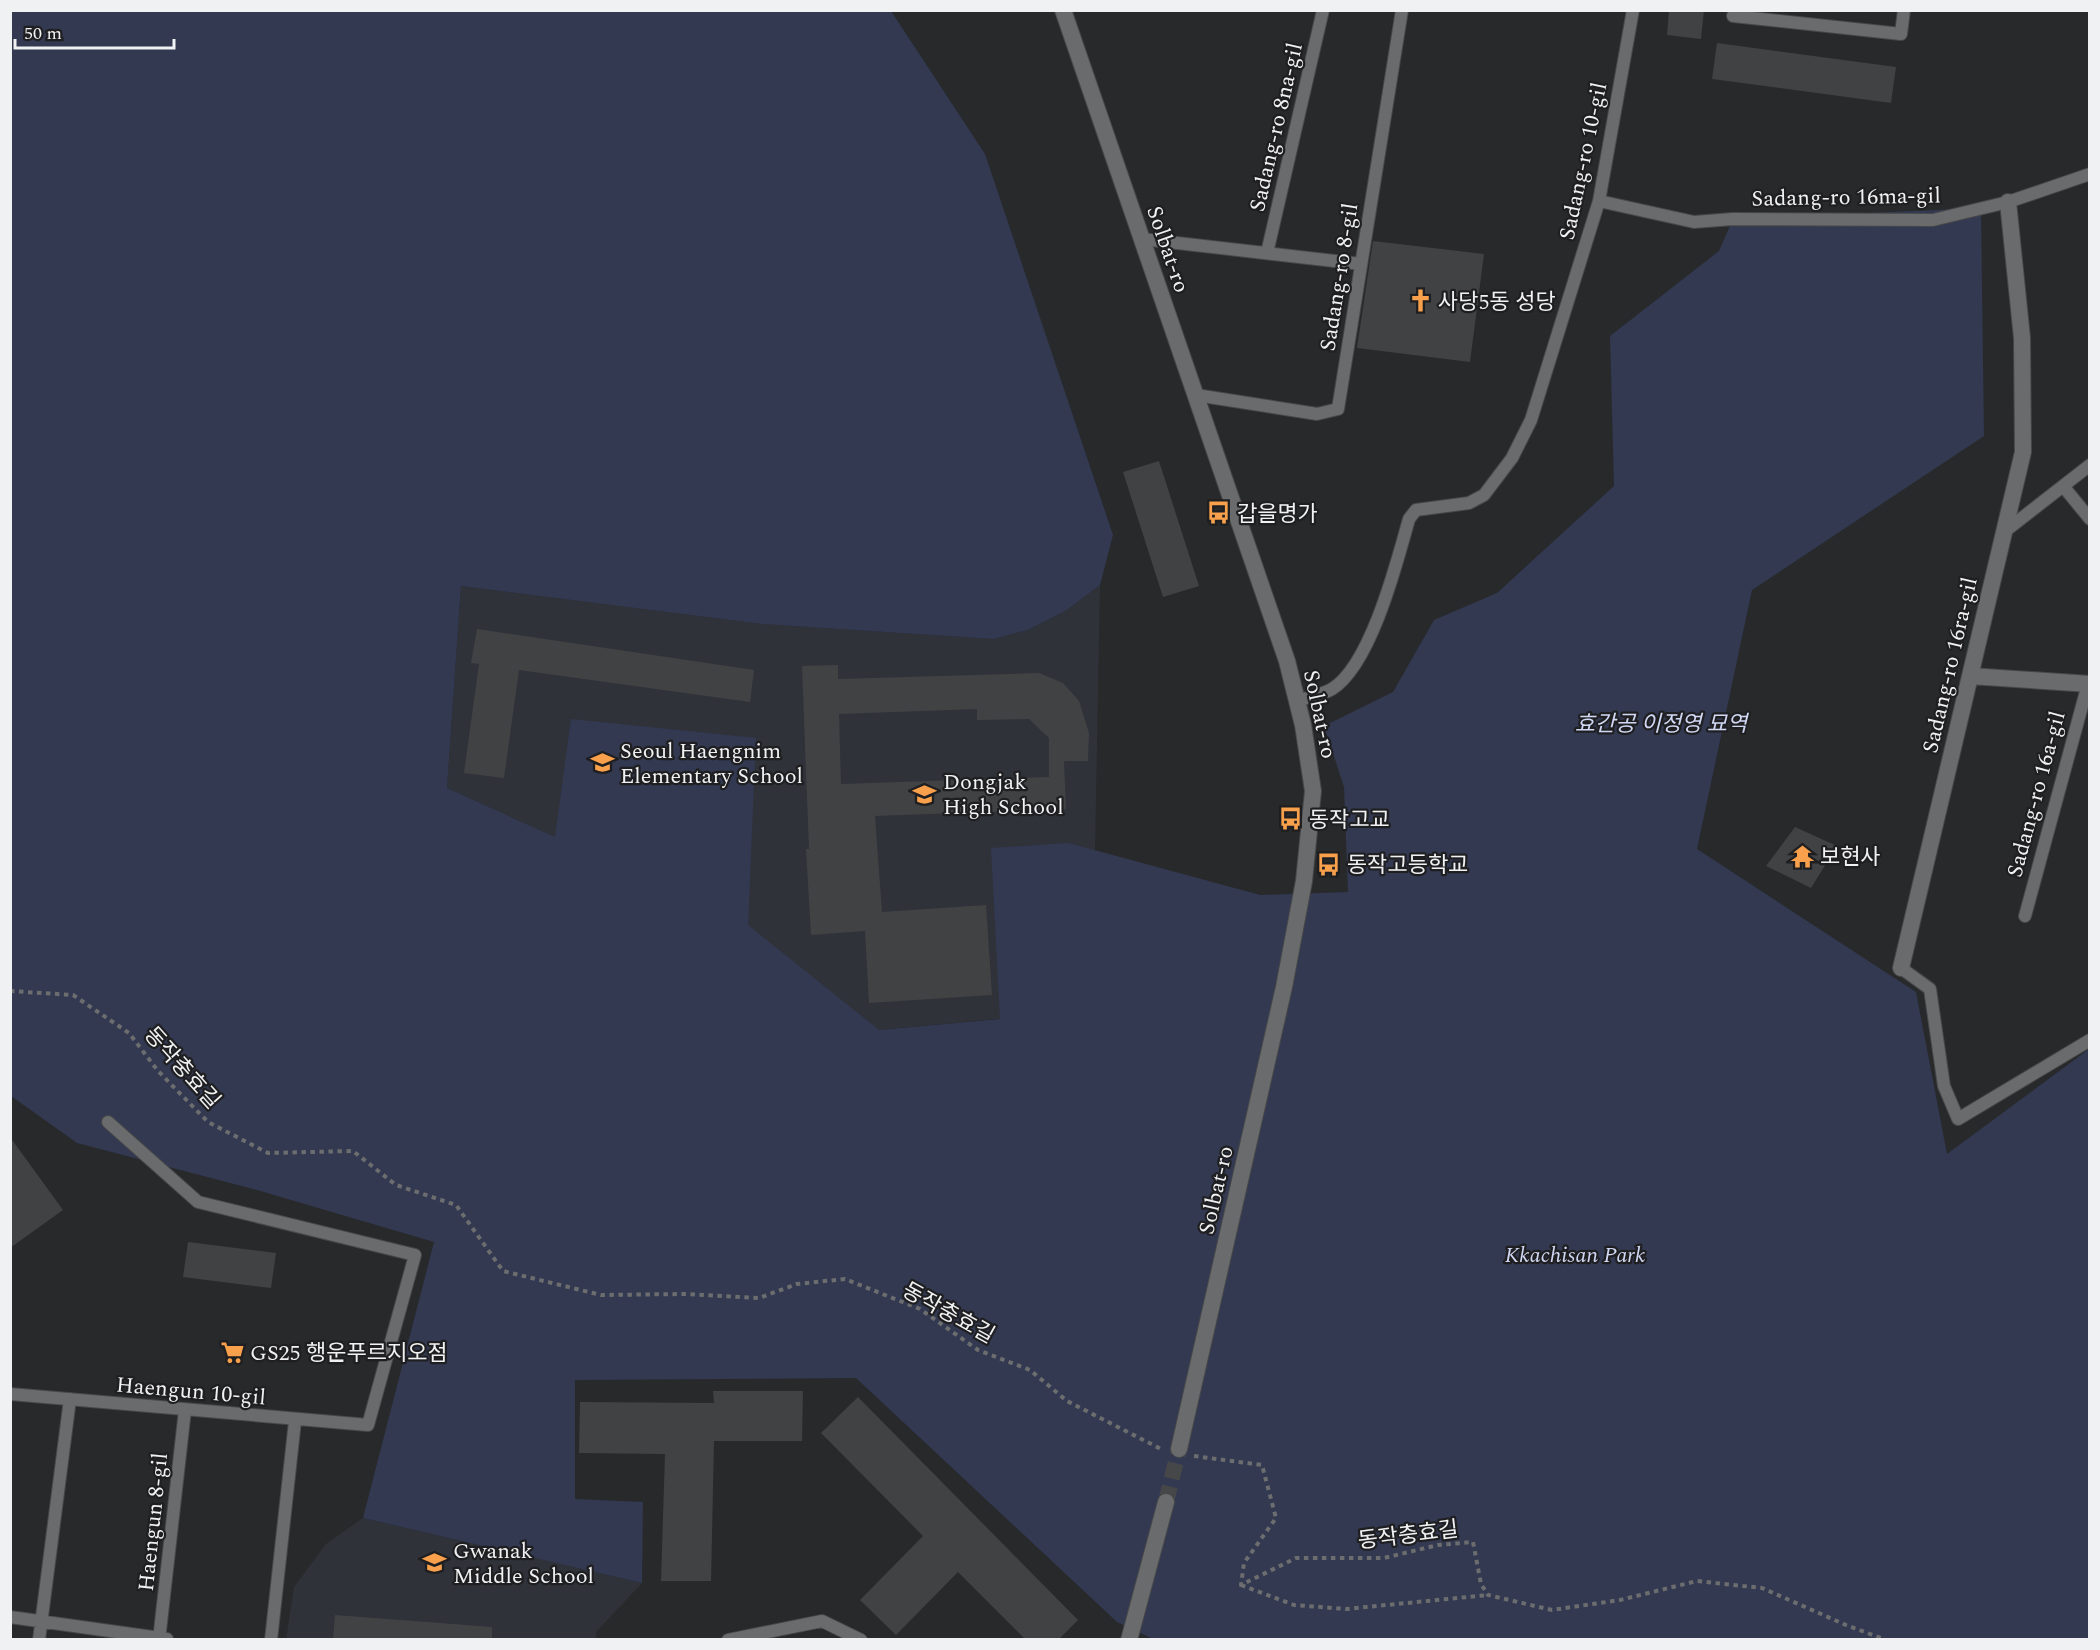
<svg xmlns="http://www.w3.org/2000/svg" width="2100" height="1650" font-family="Spectral,'Noto Sans KR',serif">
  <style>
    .built { fill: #30323a }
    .green { fill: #323951 }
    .building { fill: #414244; fill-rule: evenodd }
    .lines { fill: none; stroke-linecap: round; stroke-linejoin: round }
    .tertiary-tunnel { stroke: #464749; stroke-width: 16; stroke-dasharray: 16 8; stroke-linecap: butt }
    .service-casing { stroke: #474849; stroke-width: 14 }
    .minor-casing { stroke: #474849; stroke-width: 18 }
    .tertiary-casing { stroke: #474849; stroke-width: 18 }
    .path { stroke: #6c6d6e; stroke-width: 4; stroke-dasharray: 4.5 4.5; stroke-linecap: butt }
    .service { stroke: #6a6b6d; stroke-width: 12 }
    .minor { stroke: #6a6b6d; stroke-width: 16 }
    .tertiary { stroke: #6a6b6d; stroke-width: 16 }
    .labels { text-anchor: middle; stroke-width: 4.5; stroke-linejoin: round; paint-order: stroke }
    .street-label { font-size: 22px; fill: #f0f1f2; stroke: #1f1f21 }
    .poi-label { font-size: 22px; fill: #f0f1f2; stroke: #1f1f21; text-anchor: start }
    .park-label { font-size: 22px; font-style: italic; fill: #cfd7f3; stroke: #1f1f21 }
  </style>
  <rect width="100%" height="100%" fill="#28292b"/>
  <!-- built -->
  <path class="built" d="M1100,585l-5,265 165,45 -230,121 -152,14 -131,-105 -300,-137 14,-202 301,38 231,15 35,-9 39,-20z
    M363,1518l279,65 -46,49v7l-310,1 8,-53 32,-43z"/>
  <!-- green -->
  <path class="green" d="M11,11h880l94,143 128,381 -13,50 -33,25 -39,20 -35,9 -231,-15 -301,-38 -14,202 108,49 16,-118 185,19 -8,187 131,105 121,-11 -9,-171 77,-5 192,52 88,-3 -4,-105 -20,-61 69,-34 41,-72 63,-27 117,-107 -4,-150 109,-85 14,-32 248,-11 3,228 -232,154 -55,259 219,143 31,162 142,-105v590h-936l-36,-17 -261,-244 -281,2v119l68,3 -1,81 -279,-65 71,-276 -177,-52 -180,-47 -66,-47z"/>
  <!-- building -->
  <path class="building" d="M1669,10h35l-3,29 -34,-4z
    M1717,43l179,24 -5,36 -179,-24z
    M1373,241l111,13 -14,108 -113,-14z
    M1159,461l40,125 -36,11 -40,-125z
    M477,629l277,41 -4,32 -231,-32 -15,108 -40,-5 15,-109 -8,-1z
    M838,665v14l201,-6 24,10 16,18 10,32 -1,28h-24l2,48 -191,7 7,96 104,-7 6,90 -123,8 -4,-72 -54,4 -5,-86h3l-7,-183zM977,709v11l52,-1 20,19v39l-208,7 -2,-70z
    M1795,827l42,19 -26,42 -45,-22z
    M10,1137l53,73 -53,38z
    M188,1242l88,11 -5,35 -88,-11z
    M713,1391h90l-1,50h-88l-3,140h-50l4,-127 -86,-1 1,-51 134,1z
    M858,1397l220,223 -20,20h-32l-68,-68 -62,63 -36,-35 63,-64 -102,-103z
    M335,1615l157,12v13h-159z"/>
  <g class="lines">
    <!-- tertiary-tunnel -->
    <path class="tertiary-tunnel" d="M1166,1502l13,-53"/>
    <defs>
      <path id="service" d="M1733,16l168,18 3,-24
        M1599,201l95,21 39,-3 200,1 75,-18 82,-28
        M1142,239l219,25
        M1267,253l56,-243
        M1196,395l121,19 21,-5 64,-399
        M2063,486l27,33
        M2004,532l86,-67
        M1297,701c11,-4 25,-6 35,-12 39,-24 65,-127 77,-170l7,-9 53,-7 15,-8 28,-37 19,-38 68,-219 34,-191
        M2025,916l63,-232
        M1901,968l29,21 14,97 14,33 132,-79
        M10,1394l358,31 47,-170 -217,-53 -90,-80
        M10,1617l157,22
        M39,1640l31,-241
        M159,1640l26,-230
        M271,1640l24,-219
        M728,1640l94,-19 39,19"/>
      <path id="minor" d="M1970,676l120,8
        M1901,968l122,-516 -1,-114 -14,-136"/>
      <path id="tertiary" d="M1063,10l224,651 16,64 10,66 -9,90 -20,106 -105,462
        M1129,1640l37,-138"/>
    </defs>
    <!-- service casing -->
    <use href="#service" class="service-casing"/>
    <!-- minor casing -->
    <use href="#minor" class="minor-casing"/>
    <!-- tertiary casing -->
    <use href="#tertiary" class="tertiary-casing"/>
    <!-- path -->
    <path class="path" d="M10,991l63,4 56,38 29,38 50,51 60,31 85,-2 43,34 60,20 47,66 98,24 85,-1 73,4 38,-14 48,-5 75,30 58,41 52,20 37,31 94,48
      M1194,1456l68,9 14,53 -32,45 -3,22 55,-27h88l54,-13 35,-3 8,42 7,11 64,15 68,-10 77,-19 65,7 84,37 40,15
      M1241,1585l53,20 52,4 142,-14"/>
    <!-- service -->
    <use href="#service" class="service"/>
    <!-- minor -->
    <use href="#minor" class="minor"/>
    <!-- tertiary -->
    <use href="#tertiary" class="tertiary"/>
  </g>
  <!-- icons -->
  <defs>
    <symbol id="church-bare" viewBox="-9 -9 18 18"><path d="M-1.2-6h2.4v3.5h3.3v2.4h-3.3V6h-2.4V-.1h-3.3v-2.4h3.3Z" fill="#f8a04b" stroke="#1f1f21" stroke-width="2.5" paint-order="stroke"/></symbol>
    <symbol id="bus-bare" viewBox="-9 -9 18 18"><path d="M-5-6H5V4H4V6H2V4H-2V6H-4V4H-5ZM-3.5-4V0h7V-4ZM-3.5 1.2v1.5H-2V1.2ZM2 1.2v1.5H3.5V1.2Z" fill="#f8a04b" stroke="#1f1f21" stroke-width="2.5" paint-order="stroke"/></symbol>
    <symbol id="school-bare" viewBox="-9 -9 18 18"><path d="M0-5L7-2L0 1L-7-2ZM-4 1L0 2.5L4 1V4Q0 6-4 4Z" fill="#f8a04b" stroke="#1f1f21" stroke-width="2.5" paint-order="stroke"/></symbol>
    <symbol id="temple-bare" viewBox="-9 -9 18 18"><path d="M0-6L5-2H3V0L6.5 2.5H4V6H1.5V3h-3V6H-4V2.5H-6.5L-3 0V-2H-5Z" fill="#f8a04b" stroke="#1f1f21" stroke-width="2.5" paint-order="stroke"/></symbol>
    <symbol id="supermarket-bare" viewBox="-9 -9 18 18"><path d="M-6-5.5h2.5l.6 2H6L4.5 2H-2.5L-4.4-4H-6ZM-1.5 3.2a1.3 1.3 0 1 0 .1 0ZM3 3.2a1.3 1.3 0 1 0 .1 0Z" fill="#f8a04b" stroke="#1f1f21" stroke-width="2.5" paint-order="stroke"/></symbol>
  </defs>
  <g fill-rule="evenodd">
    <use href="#church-bare" x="1404" y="284" width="33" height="33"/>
    <use href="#bus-bare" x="1202" y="496" width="33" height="33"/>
    <use href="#school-bare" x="586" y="746" width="33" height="33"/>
    <use href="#school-bare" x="908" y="778" width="33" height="33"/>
    <use href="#bus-bare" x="1274" y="802" width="33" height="33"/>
    <use href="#temple-bare" x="1786" y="840" width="33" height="33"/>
    <use href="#bus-bare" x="1312" y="848" width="33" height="33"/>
    <use href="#supermarket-bare" x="216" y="1336" width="33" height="33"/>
    <use href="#school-bare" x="418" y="1546" width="33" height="33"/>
  </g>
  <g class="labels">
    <!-- street labels -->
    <g class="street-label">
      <text transform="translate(1275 127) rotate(-77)" y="8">Sadang-ro 8na-gil</text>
      <text transform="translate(1582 161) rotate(-78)" y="8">Sadang-ro 10-gil</text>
      <text transform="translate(1846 196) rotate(-1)" y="8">Sadang-ro 16ma-gil</text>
      <text transform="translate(1169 249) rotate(71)" y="8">Solbat-ro</text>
      <text transform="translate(1338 277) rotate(-81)" y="8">Sadang-ro 8-gil</text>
      <text transform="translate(1949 665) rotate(-77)" y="8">Sadang-ro 16ra-gil</text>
      <text transform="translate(1321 714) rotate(78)" y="8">Solbat-ro</text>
      <text transform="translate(2035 794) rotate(-75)" y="8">Sadang-ro 16a-gil</text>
      <text transform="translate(183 1067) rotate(48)" y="8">동작충효길</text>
      <text transform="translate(1215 1190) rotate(-77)" y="8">Solbat-ro</text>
      <text transform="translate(949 1312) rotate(29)" y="8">동작충효길</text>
      <text transform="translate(191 1390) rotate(5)" y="8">Haengun 10-gil</text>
      <text transform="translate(152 1522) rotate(-84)" y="8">Haengun 8-gil</text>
      <text transform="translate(1408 1534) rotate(-7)" y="8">동작충효길</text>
    </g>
    <!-- poi labels -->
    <g class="poi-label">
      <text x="1438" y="309">사당5동 성당</text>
      <text x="1237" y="521">갑을명가</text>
      <text x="620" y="758">Seoul Haengnim<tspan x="620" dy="25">Elementary School</tspan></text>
      <text x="943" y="789">Dongjak<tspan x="943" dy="25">High School</tspan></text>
      <text x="1309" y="827">동작고교</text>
      <text x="1820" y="864">보현사</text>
      <text x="1347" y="872">동작고등학교</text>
      <text x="250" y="1360">GS25 행운푸르지오점</text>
      <text x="453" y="1558">Gwanak<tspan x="453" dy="25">Middle School</tspan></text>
    </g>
    <!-- park labels -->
    <g class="park-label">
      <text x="1661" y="731">효간공 이정영 묘역</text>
      <text x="1575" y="1262">Kkachisan Park</text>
    </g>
  </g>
  <!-- border -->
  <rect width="2100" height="1650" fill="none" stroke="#f0f1f2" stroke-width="24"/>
  <!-- scale -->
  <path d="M15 39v9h159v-9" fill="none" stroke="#f0f1f2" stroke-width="3"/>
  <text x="24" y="39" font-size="18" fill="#f0f1f2" stroke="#1f1f21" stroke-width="4.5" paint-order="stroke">50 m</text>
</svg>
